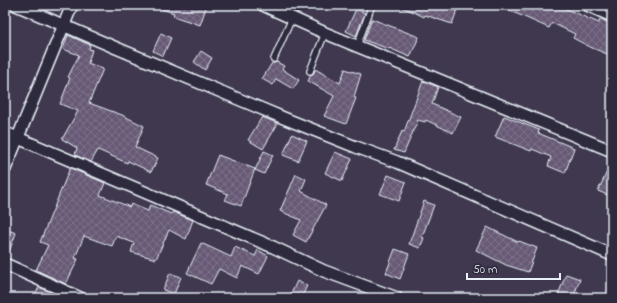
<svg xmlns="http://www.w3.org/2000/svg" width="617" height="303" font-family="'Indie Flower',sans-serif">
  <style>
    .building { fill: url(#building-cross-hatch); stroke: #e8f1f8 }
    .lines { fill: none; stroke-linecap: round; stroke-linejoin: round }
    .service-casing { stroke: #e8f1f8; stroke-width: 8 }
    .minor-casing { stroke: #e8f1f8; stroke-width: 14 }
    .service { stroke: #2f2a3d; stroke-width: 5.5 }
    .minor { stroke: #2f2a3d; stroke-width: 11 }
  </style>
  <defs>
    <pattern id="building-cross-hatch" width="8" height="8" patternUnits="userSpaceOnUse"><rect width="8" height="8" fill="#675a76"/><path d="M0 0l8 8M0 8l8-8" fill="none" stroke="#7d728a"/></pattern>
  </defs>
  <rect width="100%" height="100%" fill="#40384e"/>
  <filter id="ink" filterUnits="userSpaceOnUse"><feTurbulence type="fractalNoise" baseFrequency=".025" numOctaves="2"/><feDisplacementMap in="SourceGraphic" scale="8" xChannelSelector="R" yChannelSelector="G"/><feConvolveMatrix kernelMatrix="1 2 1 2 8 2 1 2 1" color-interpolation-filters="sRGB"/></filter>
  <g filter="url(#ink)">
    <!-- building -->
    <path class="building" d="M156,5h51l-7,20 -27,-9 1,-3 -19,-6z
      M401,5h58l-7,19 -27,-9 -1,2 -10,-5 -13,-5z
      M497,5h60l42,18 1,-4 12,5v32l-22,-9 -17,-9 2,-4 -23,-11 -3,5z
      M356,9l9,4 -9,23 -10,-5z
      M372,19l47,18 -9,20 -21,-9v1l-25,-9z
      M161,33l10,5 -8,18 -10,-5z
      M68,35l22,10 -1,4 3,1 -4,13 15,6 -14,34 33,12 22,11 -9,21 23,11 -7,14 -23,-11 -1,2 -29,-13 -7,12 -16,-7 2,-7 -15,-9 16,-28 -18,-7 10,-26 -2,-1 11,-22 -16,-6z
      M201,51l11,7 -7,12 -11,-8z
      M277,62l7,4 -2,3 17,11 -6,9 -17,-10 -3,6 -11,-6 10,-16h3z
      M315,69l25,14 5,-14 16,5 -7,23 2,1 -10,26 -22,-8 10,-20 -26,-15 3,-6 3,-2z
      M423,81l15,6 -6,17 29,13 -8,16 -27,-13 -1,2 -7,-2 -14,33 -10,-3 8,-19 2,1z
      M504,116l35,14 -1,3 36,15 -9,25 -17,-7 3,-9 -19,-8 -1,2 -36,-14z
      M262,117l15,6v2l-14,24 -15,-9z
      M292,134l15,7 -9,20 -15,-6z
      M264,151l9,4 -9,19 -9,-4z
      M335,152l17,7 -10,22 -17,-8z
      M218,155l37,14 -14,37 -16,-6 3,-6 -22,-9z
      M612,161v36l-14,-6z
      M70,168l35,15 -5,12 30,12 1,-3 17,7 2,-6 21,9 2,-2 20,8 -7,19 -17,-9 -13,29 -25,-7 3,-9 -18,-7 -4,10 -28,-10 -9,22 3,1 -12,25 -30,-14 12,-25 -8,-3z
      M296,174l10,5 -5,12 25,14 -20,37 -13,-7 8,-15 -21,-9z
      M388,175l18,7 -7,19 -19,-7z
      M424,201l10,4 -12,32 2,1 -4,10 -11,-4z
      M487,227l31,15 1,-1 18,7 -9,24 -22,-7 -30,-15z
      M5,229l11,4 -9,24h-2z
      M201,243l30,14 4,-10 20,9 3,-6 10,6 -9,18 -17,-8 -5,12 -18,-9 -8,15 -24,-11z
      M395,249l14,5 -9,25 -14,-6z
      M170,273l11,4 -7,17 -11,-4z
      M566,274l14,5 -7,19h-16z
      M297,281l10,5 -6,12h-12z
      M39,287l20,9v2h-25z"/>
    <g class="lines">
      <defs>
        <path id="service" d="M357,46l15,-41
          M274,59l18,-41
          M310,71l15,-38"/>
        <path id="minor" d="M16,5l98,42 172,72 70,28 41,15 215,93
          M263,5l62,28 287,118
          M587,5l25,11
          M5,133l13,5 255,109 51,24 73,27
          M5,169l67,-164
          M5,264l75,34"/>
      </defs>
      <!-- service casing -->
      <use href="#service" class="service-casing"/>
      <!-- minor casing -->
      <use href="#minor" class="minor-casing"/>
      <!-- service -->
      <use href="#service" class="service"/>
      <!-- minor -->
      <use href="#minor" class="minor"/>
    </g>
  </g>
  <!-- margin -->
  <rect width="617" height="303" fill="none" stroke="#2f2a3d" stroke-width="20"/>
  <rect x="10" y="10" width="597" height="283" fill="none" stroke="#e8f1f8" stroke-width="1.5" filter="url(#ink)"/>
  <!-- scale -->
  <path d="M467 273v6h93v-6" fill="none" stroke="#e8f1f8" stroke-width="2"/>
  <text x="473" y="273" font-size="12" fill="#e8f1f8" stroke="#2f2a3d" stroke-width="3" paint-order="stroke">50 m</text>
</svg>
